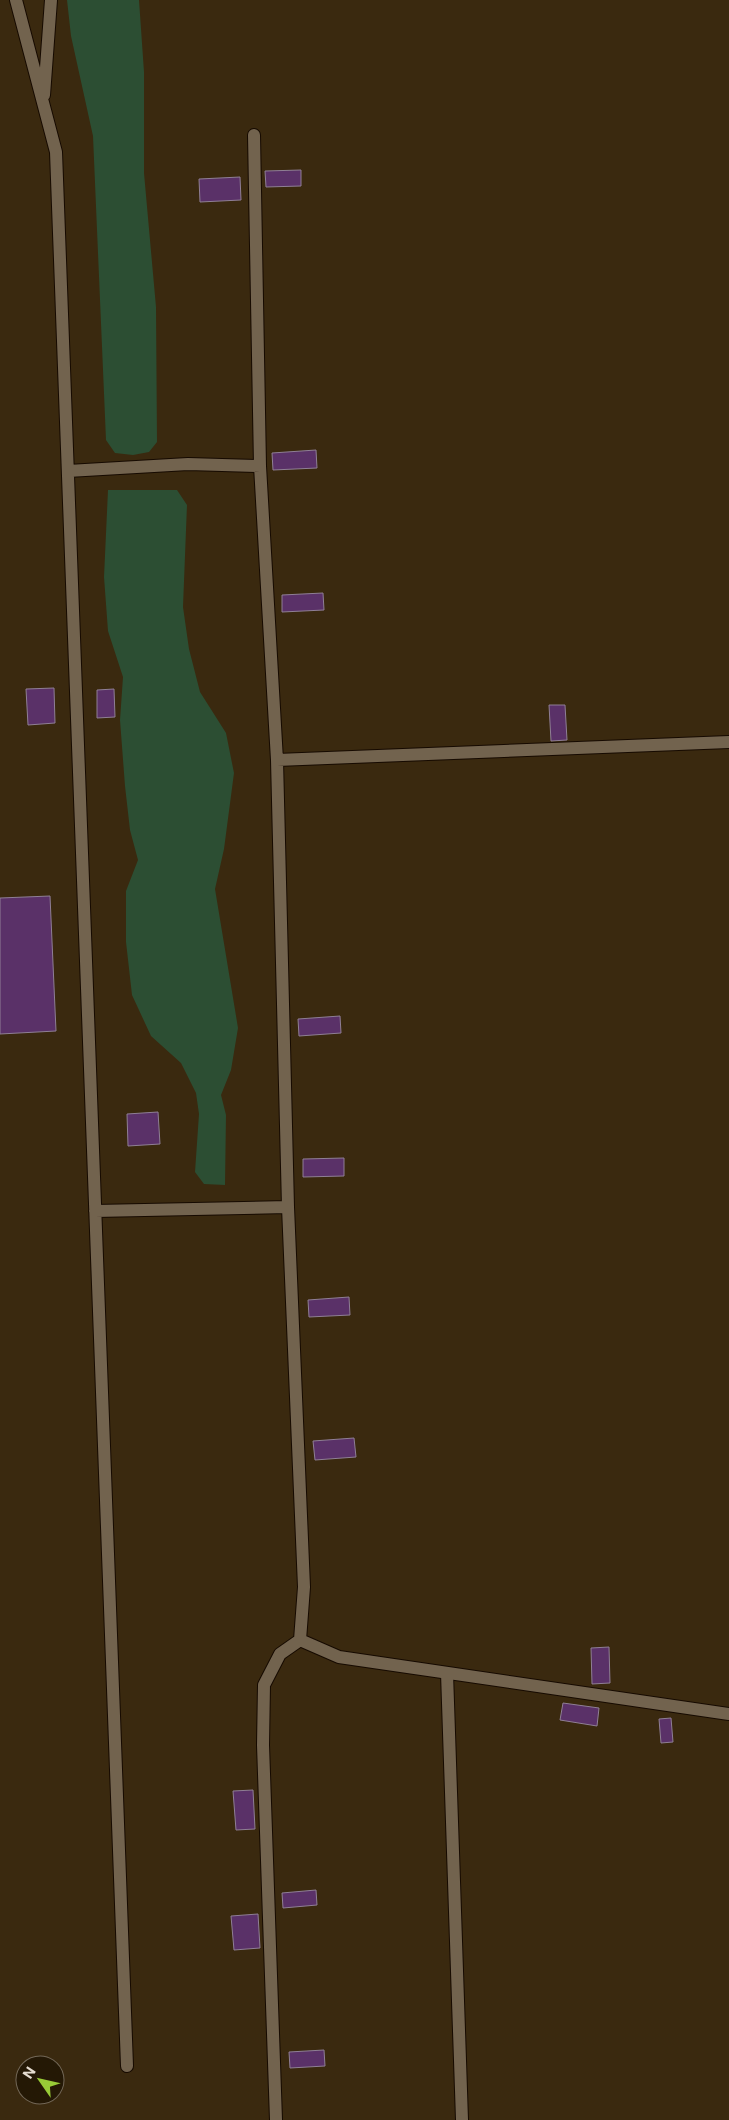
<svg xmlns="http://www.w3.org/2000/svg" width="729" height="2120" font-family="'Public Sans',sans-serif">
  <style>
    .built { fill: #3a290f; fill-rule: evenodd }
    .green { fill: #2c4e33 }
    .building { fill: #5a3168; stroke: #8f7f95 }
    .lines { fill: none; stroke-linecap: round; stroke-linejoin: round }
    .service-casing { stroke: #160a00; stroke-width: 14 }
    .service { stroke: #72634e; stroke-width: 12 }
  </style>
  <rect width="100%" height="100%" fill="#2e210e"/>
  <!-- built -->
  <path class="built" d="M0,0h729v2120h-729zM25,2065h30v30h-30z"/>
  <!-- green -->
  <path class="green" d="M67,0h72l5,72v101l12,134 1,135 -8,10 -16,3 -18,-2 -9,-13 -13,-304 -22,-100z
    M108,490h69l10,15 -4,102 6,42 11,43 26,41 8,40 -10,76 -9,40 23,139 -7,42 -10,25 5,20 -1,70 -21,-1 -9,-12 4,-58 -3,-21 -15,-30 -30,-27 -19,-41 -6,-53v-51l12,-31 -8,-30 -5,-44 -5,-66 3,-43 -15,-46 -4,-54z"/>
  <!-- building -->
  <path class="building" d="M301,170v16l-35,1 -1,-16z
    M240,177l1,23 -41,2 -1,-23z
    M316,450l1,18 -44,2 -1,-17z
    M323,593l1,17 -42,2v-17z
    M54,688l1,35 -27,2 -2,-36z
    M114,689l1,28 -18,1v-28z
    M549,705h16l2,35 -16,1z
    M50,896l6,135 -56,3v-136z
    M340,1016l1,17 -42,3 -1,-17z
    M158,1112l2,32 -32,2 -1,-32z
    M344,1158v18l-41,1v-18z
    M349,1297l1,18 -41,2 -1,-17z
    M354,1438l2,19 -41,3 -2,-19z
    M609,1647l1,36 -18,1 -1,-36z
    M563,1703l36,5 -2,18 -37,-6z
    M671,1718l2,24 -12,1 -2,-24z
    M253,1790l2,39 -19,1 -3,-39z
    M316,1890l1,15 -34,3 -1,-15z
    M258,1914l2,34 -26,2 -3,-34z
    M324,2050l1,16 -35,2 -1,-16z"/>
  <g class="lines">
    <defs>
      <path id="service" d="M16,0l40,152 71,1914
        M44,95l7,-95
        M254,135l6,331 17,294 11,447 16,380 -4,53 -20,14 -16,31 -1,60 13,375
        M68,471l120,-7 72,2
        M277,760l452,-18
        M95,1211l193,-4
        M300,1640l39,17 390,57
        M447,1673l15,447"/>
    </defs>
    <!-- service casing -->
    <use href="#service" class="service-casing"/>
    <!-- service -->
    <use href="#service" class="service"/>
  </g>
  <!-- north arrow -->
  <g transform="translate(40 2080) rotate(304)"><circle r="24" fill="#241805" stroke="#726757"/>
  <path d="M0-4L9 19L0 12L-9 19Z" fill="#98cb37"/>
  <text y="-8" font-size="14" font-weight="bold" text-anchor="middle" fill="#e6ddd1">N</text>
  </g>
</svg>
